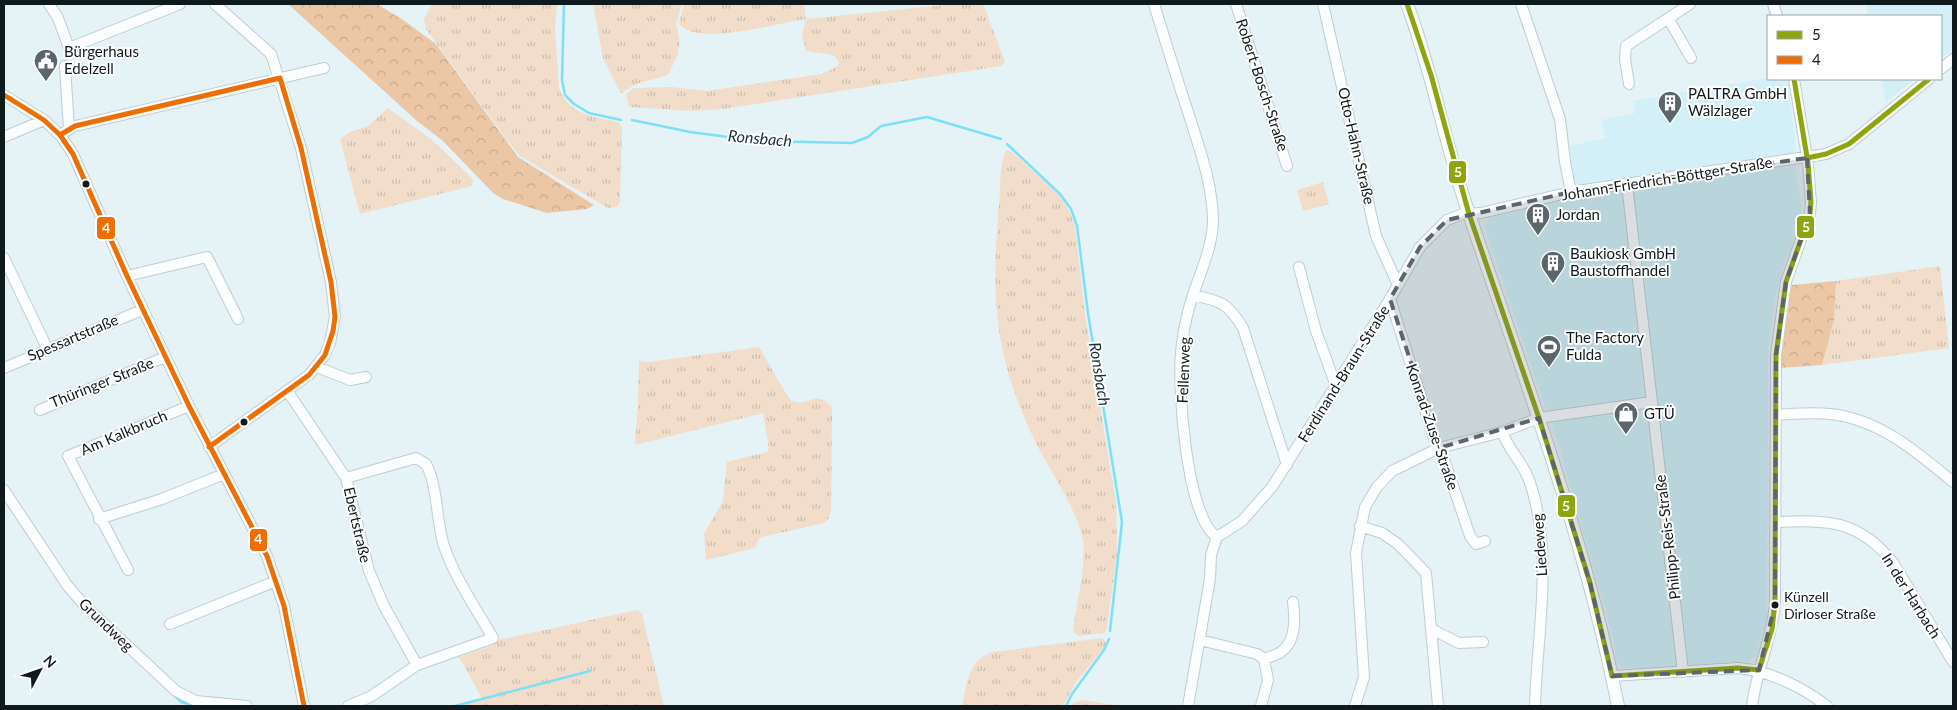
<svg xmlns="http://www.w3.org/2000/svg" width="1957" height="710" font-family="Lato,sans-serif">
  <style>
    .built { fill: #d3f0f8 }
    .grass { fill: url(#grass-tufts) }
    .forest { fill: url(#forest-crowns) }
    .lines { fill: none; stroke-linecap: round; stroke-linejoin: round }
    .stream { stroke: #7de0f9; stroke-width: 2.5 }
    .minor-casing { stroke: #c1cdd0; stroke-width: 12 }
    .major-casing { stroke: #c1cdd0; stroke-width: 14 }
    .minor { stroke: #fbfdfe; stroke-width: 10 }
    .major { stroke: #fbfdfe; stroke-width: 12 }
    .bus-1-casing { stroke: #fefefe; stroke-width: 9 }
    .bus-2-casing { stroke: #fefefe; stroke-width: 9 }
    .bus-1 { stroke: #8ea60e; stroke-width: 5 }
    .bus-2 { stroke: #ed6f03; stroke-width: 5 }
    .marked { fill: #5a6669; fill-opacity: 0.2; stroke: #5a6669; stroke-width: 4; stroke-dasharray: 10 6; stroke-linejoin: round }
    .bus-dot { fill: #0f1a1d; stroke: #fefefe; stroke-width: 2 }
    .labels { text-anchor: middle; stroke-width: 4; stroke-linejoin: round; paint-order: stroke }
    .bus-label { font-size: 14px; fill: #0f1a1d; stroke: #fefefe; text-anchor: start }
    .poi-label { font-size: 15px; fill: #0f1a1d; stroke: #fefefe; text-anchor: start }
    .street-label { font-size: 15px; fill: #0f1a1d; stroke: #fefefe }
    .water-label { font-size: 16px; font-style: italic; fill: #182e35; stroke: #fefefe }
    .line-badge { stroke: #fefefe; stroke-width: 2 }
    .badge-label { font-size: 14px; text-anchor: middle; font-weight: bold; fill: #fff }
  </style>
  <defs>
    <pattern id="grass-tufts" width="24" height="20" patternUnits="userSpaceOnUse" patternTransform="scale(1.25)"><rect width="24" height="20" fill="#f1ddca"/><path d="M3 7l-1-3M5 7V3M7 7l1-3M15 17l-1-3M17 17v-4M19 17l1-3" fill="none" stroke="#cdbdad"/></pattern>
    <pattern id="forest-crowns" width="20" height="18" patternUnits="userSpaceOnUse" patternTransform="scale(1.25)"><rect width="20" height="18" fill="#ecc7a5"/><path d="M2 6a3 3 0 1 1 6 0M12 15a3 3 0 1 1 6 0" fill="none" stroke="#c9aa8e"/></pattern>
  </defs>
  <rect width="100%" height="100%" fill="#e5f2f6"/>
  <!-- built -->
  <path class="built" d="M1866,4h87v44l-12,10v-42h-73z
    M1768,78l19,1 8,56 1,41 6,33 -3,17 -16,41 -8,32 -7,50 -1,272 -12,35 -6,5 -102,7h-24l-7,-8 -1,-14 -14,-52 -40,-141 -77,-229 6,-7 89,-20 -8,-34 -2,-17 37,-8 -5,-18 34,-7 -2,-12z
    M1881,79h34l-29,23z"/>
  <!-- grass -->
  <path class="grass" d="M432,4h125l-2,25 4,59c9,27 36,29 59,34l4,5 -2,75 -3,5 -9,1 -88,-52 -13,-16 -81,-111 -2,-10z
    M593,4h89l-6,19 4,20 -2,6v5l-10,21 -32,9 -15,9 -18,-35z
    M684,4h120l2,15 149,-15h28l22,58 -4,4 -13,2 -265,41 -32,2 -62,-4 -3,-13 8,-6 37,-1 36,4 115,-17 15,-7 2,-5 -6,-7 -27,-4 -4,-16 4,-16c-29,4 -107,28 -127,5z
    M388,108l44,32 41,39 -1,7 -112,28 -20,-75 10,-7 18,-6z
    M1006,150l6,2 47,43 10,15 6,16 10,88 31,189 1,50 -10,75 -3,5 -26,3 -5,-5c3,-25 14,-67 10,-90 -6,-34 -36,-74 -51,-106 -38,-82 -41,-140 -33,-229 2,-17 0,-40 7,-56z
    M1323,182l6,22 -26,7 -6,-21z
    M1940,266l9,82 -127,17 12,-45 2,-39z
    M759,347c5,8 28,50 32,53 14,10 27,-13 41,8l-1,102 -2,8 -5,5 -58,13 -7,2 -4,10 -49,12 -2,-26 19,-33 4,-39 40,-10 2,-3 -6,-36 -128,32 3,-42 1,-42 10,1z
    M637,610l5,4 22,92h-206l25,-6 -24,-43 35,-12v-4z
    M1102,638l4,4 -2,6 -28,34 -13,24h-101c5,-22 6,-48 32,-54z
    M1083,700l38,6h-50l3,-3z"/>
  <!-- forest -->
  <path class="forest" d="M288,4h89l26,16 33,24 82,113 76,48 -7,4 -40,4 -44,-14 -10,-6 -50,-52 -26,-20z
    M1836,281l-2,39 -12,45 -42,3c0,-28 4,-57 12,-83z"/>
  <g class="lines">
    <!-- stream -->
    <path class="stream" d="M564,4l-2,76 3,15 9,9 15,9 32,7
      M632,120l58,12 68,9 94,2 16,-6 13,-11 46,-9 74,22
      M1007,144l53,50 11,15 6,17 11,87 34,209 -12,109
      M65,590l11,13
      M175,696l6,6 15,4
      M455,706l135,-35
      M1066,706l6,-12 32,-44 5,-11"/>
    <defs>
      <path id="minor" d="M49,4l9,14 11,30 111,-44
        M1154,4c11,36 22,72 34,108 11,35 24,70 25,107 0,26 -11,49 -19,73 -6,17 -10,35 -12,52 -6,36 4,174 35,193
        M1236,4l51,162
        M1323,4l53,232 22,49
        M1521,4l39,115 5,43 6,30
        M1773,4l4,12
        M1668,18l23,40
        M65,66l4,63
        M1941,69l12,-10
        M1629,84l-4,-25 1,-13 64,-42
        M4,95l40,25 16,15 13,19 54,122 62,130 78,150 17,50 20,100
        M60,135l15,-9 249,-58
        M4,137l40,-17
        M1627,184l56,488
        M4,258l43,90
        M1299,267l17,64 20,55
        M127,276l80,-19 31,62
        M1193,295c28,6 35,8 50,33l44,137
        M1390,299l44,139 10,21 26,77 6,8 9,-3
        M317,367l33,13 16,-3
        M4,368l138,-58
        M288,392l58,86 23,93 15,35 33,59
        M40,410l125,-53
        M1776,415c18,-1 36,-3 54,-1 49,5 87,38 123,68
        M209,447l100,-72 16,-20 5,-12 5,-26 -4,-35 -30,-134 -30,-94 -56,-50
        M346,478l70,-20 10,6c12,22 10,57 18,82 11,32 32,63 49,92l-76,27 -47,32 -22,9
        M4,490l63,95 17,20 92,86 20,10 51,5
        M99,519l63,-20 62,-25
        M1776,522c52,-2 83,-3 118,42l59,98
        M1360,526l22,7 16,11 28,29 12,133
        M1217,537l25,-16 30,-34 118,-188 30,-52 27,-27 16,-6 18,-1 90,-21 255,-38 23,-10 80,-65
        M128,570l-60,-114 121,-50
        M170,624l106,-43
        M1433,630l26,13 24,-1
        M1200,640l57,14 7,5c5,-2 14,-4 18,-8 14,-10 13,-34 11,-49
        M1612,676l126,-8c32,3 64,19 89,38
        M1188,706l22,-127 1,-24 6,-18
        M1261,706l7,-26 -4,-21
        M1355,706l9,-29 -8,-124 9,-46 12,-20 15,-16 47,-23 63,-16
        M1535,706c2,-72 18,-147 -3,-217 -6,-24 -22,-36 -30,-57l37,-14 113,-16
        M1752,706c4,-35 20,-66 23,-102l1,-249 10,-73 24,-68 1,-12 -3,-39 -14,-84"/>
      <path id="major" d="M1407,4c26,69 38,141 62,210 55,163 116,324 149,492"/>
    </defs>
    <!-- minor casing -->
    <use href="#minor" class="minor-casing"/>
    <!-- major casing -->
    <use href="#major" class="major-casing"/>
    <!-- minor -->
    <use href="#minor" class="minor"/>
    <!-- major -->
    <use href="#major" class="major"/>
    <defs>
      <path id="bus-1" d="M1407,4l24,71 38,139 70,204 51,165 22,93
        M1807,158l19,-4 23,-10 80,-65
        M1759,670l13,-41 3,-25 1,-249 10,-73 24,-68 1,-12 -3,-39 -14,-84
        M1612,676l126,-8 21,2"/>
      <path id="bus-2" d="M4,95l40,25 16,15 13,19 54,122 62,130 78,150 17,50 20,100
        M60,135l15,-9 205,-48
        M209,447l100,-72 16,-20 8,-24 2,-14 -4,-35 -30,-134 -21,-70"/>
    </defs>
    <!-- bus-1 casing -->
    <use href="#bus-1" class="bus-1-casing"/>
    <!-- bus-2 casing -->
    <use href="#bus-2" class="bus-2-casing"/>
    <!-- bus-1 -->
    <use href="#bus-1" class="bus-1"/>
    <!-- bus-2 -->
    <use href="#bus-2" class="bus-2"/>
  </g>
  <!-- marked area -->
  <path class="marked" d="M1807,158l3,56 -24,68 -10,73 -1,249 -16,66 -147,6 -22,-93 -51,-165 -100,30 -49,-149 30,-52 27,-27 124,-28z"/>
  <!-- icons -->
  <defs>
    <symbol id="civic-pin" viewBox="-11 -11 22 30"><path d="M0 17L-7.5 6A9.5 9.5 0 1 1 7.5 6Z" fill="#5a6669" stroke="#fefefe"/><path d="M-.6-6.5H3V-4.5H.6V-3L4-1V1h2V6H-6V1h2V-1L-.6-3ZM-1.2 2.5V6h2.4V2.5Z" fill="#fff"/></symbol>
    <symbol id="building-pin" viewBox="-11 -11 22 30"><path d="M0 17L-7.5 6A9.5 9.5 0 1 1 7.5 6Z" fill="#5a6669" stroke="#fefefe"/><path d="M-4-6H4V6H1V3H-1V6H-4ZM-2.5-4.3h1.7v1.8h-1.7ZM.8-4.3h1.7v1.8H.8ZM-2.5-1h1.7V.8h-1.7ZM.8-1h1.7V.8H.8Z" fill="#fff"/></symbol>
    <symbol id="stadium-pin" viewBox="-11 -11 22 30"><path d="M0 17L-7.5 6A9.5 9.5 0 1 1 7.5 6Z" fill="#5a6669" stroke="#fefefe"/><path d="M0-5a6.5 5 0 1 0 0 10a6.5 5 0 1 0 0-10ZM-3.5-1.8h7v3.6h-7Z" fill="#fff"/></symbol>
    <symbol id="shop-pin" viewBox="-11 -11 22 30"><path d="M0 17L-7.5 6A9.5 9.5 0 1 1 7.5 6Z" fill="#5a6669" stroke="#fefefe"/><path d="M-5-2.5h2.3a2.7 3.5 0 0 1 5.4 0H5L5.5 6h-11ZM-1.5-2.5h3a1.5 2.3 0 0 0-3 0Z" fill="#fff"/></symbol>
  </defs>
  <g fill-rule="evenodd">
    <use href="#civic-pin" x="32" y="47" width="28" height="38"/>
    <use href="#building-pin" x="1656" y="89" width="28" height="38"/>
    <use href="#building-pin" x="1524" y="201" width="28" height="38"/>
    <use href="#building-pin" x="1539" y="249" width="28" height="38"/>
    <use href="#stadium-pin" x="1535" y="333" width="28" height="38"/>
    <use href="#shop-pin" x="1612" y="400" width="28" height="38"/>
  </g>
  <!-- markers -->
  <g class="bus-dot">
    <circle cx="86" cy="184" r="4.5"/>
    <circle cx="244" cy="422" r="4.5"/>
    <circle cx="1775" cy="605" r="4.5"/>
  </g>
  <g class="labels">
    <!-- bus labels -->
    <g class="bus-label">
      <text x="1784" y="602">Künzell<tspan x="1784" dy="17">Dirloser Straße</tspan></text>
    </g>
    <!-- poi labels -->
    <g class="poi-label">
      <text x="64" y="57">Bürgerhaus<tspan x="64" dy="17">Edelzell</tspan></text>
      <text x="1688" y="99">PALTRA GmbH<tspan x="1688" dy="17">Wälzlager</tspan></text>
      <text x="1556" y="220">Jordan</text>
      <text x="1570" y="259">Baukiosk GmbH<tspan x="1570" dy="17">Baustoffhandel</tspan></text>
      <text x="1566" y="343">The Factory<tspan x="1566" dy="17">Fulda</tspan></text>
      <text x="1644" y="419">GTÜ</text>
    </g>
    <!-- street labels -->
    <g class="street-label">
      <text transform="translate(1262 85) rotate(72)" y="5">Robert-Bosch-Straße</text>
      <text transform="translate(1356 146) rotate(77)" y="5">Otto-Hahn-Straße</text>
      <text transform="translate(1667 179) rotate(-9)" y="5">Johann-Friedrich-Böttger-Straße</text>
      <text transform="translate(73 338) rotate(-23)" y="5">Spessartstraße</text>
      <text transform="translate(1184 370) rotate(-88)" y="5">Fellenweg</text>
      <text transform="translate(1344 374) rotate(-58)" y="5">Ferdinand-Braun-Straße</text>
      <text transform="translate(102 383) rotate(-22)" y="5">Thüringer Straße</text>
      <text transform="translate(1432 427) rotate(71)" y="5">Konrad-Zuse-Straße</text>
      <text transform="translate(124 433) rotate(-23)" y="5">Am Kalkbruch</text>
      <text transform="translate(357 525) rotate(77)" y="5">Ebertstraße</text>
      <text transform="translate(1668 537) rotate(-97)" y="5">Philipp-Reis-Straße</text>
      <text transform="translate(1540 545) rotate(-94)" y="5">Liedeweg</text>
      <text transform="translate(1911 596) rotate(58)" y="5">In der Harbach</text>
      <text transform="translate(106 625) rotate(44)" y="5">Grundweg</text>
    </g>
    <!-- water labels -->
    <g class="water-label">
      <text transform="translate(760 138) rotate(5)" y="6">Ronsbach</text>
      <text transform="translate(1100 374) rotate(81)" y="6">Ronsbach</text>
    </g>
  </g>
  <g class="line-badge">
    <rect x="1448" y="160" width="19" height="24" rx="5" fill="#8ea60e"/>
    <rect x="1796" y="215" width="19" height="24" rx="5" fill="#8ea60e"/>
    <rect x="96" y="216" width="20" height="24" rx="5" fill="#ed6f03"/>
    <rect x="1557" y="494" width="19" height="24" rx="5" fill="#8ea60e"/>
    <rect x="249" y="528" width="19" height="24" rx="5" fill="#ed6f03"/>
  </g>
  <g class="badge-label">
    <text x="1458" y="177">5</text>
    <text x="1806" y="232">5</text>
    <text x="106" y="233">4</text>
    <text x="1566" y="511">5</text>
    <text x="258" y="544">4</text>
  </g>
  <!-- border -->
  <rect width="1957" height="710" fill="none" stroke="#0f1a1d" stroke-width="10"/>
  <!-- legend -->
  <rect x="1767" y="15" width="175" height="65" fill="#fefefe" stroke="#9ea3a4"/>
  <rect x="1777" y="31" width="25" height="8" fill="#8ea60e" stroke="#9ea3a4"/>
  <text x="1812" y="40" font-size="15" fill="#0f1a1d">5</text>
  <rect x="1777" y="56" width="25" height="8" fill="#ed6f03" stroke="#9ea3a4"/>
  <text x="1812" y="65" font-size="15" fill="#0f1a1d">4</text>
  <!-- north arrow -->
  <g transform="translate(40 670) rotate(49)" stroke="#fefefe" stroke-width="4" paint-order="stroke">
  <path d="M0-4L9 19L0 12L-9 19Z" fill="#0f1a1d"/>
  <text y="-8" font-size="14" font-weight="bold" text-anchor="middle" fill="#0f1a1d">N</text>
  </g>
</svg>
